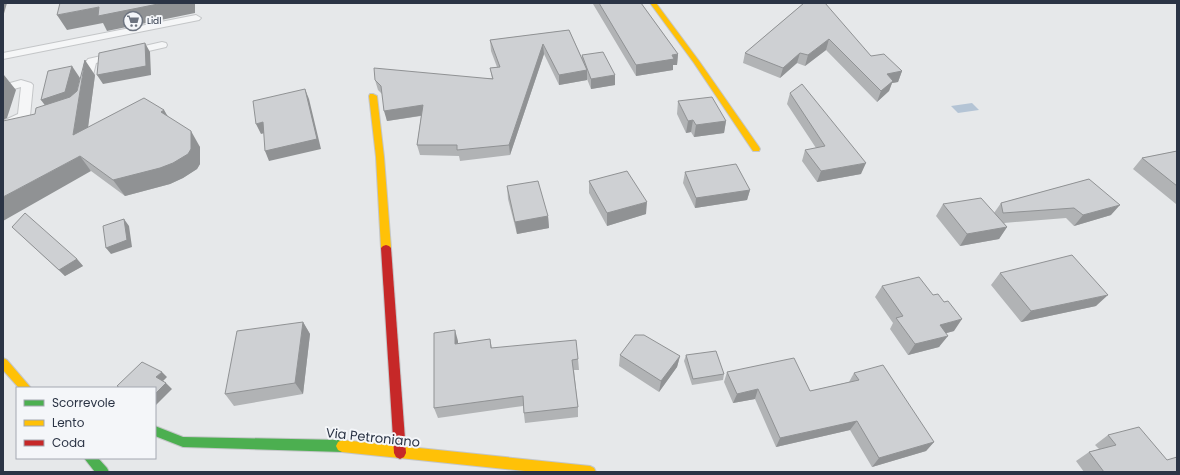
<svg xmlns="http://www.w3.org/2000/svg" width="1180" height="475" font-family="Poppins,sans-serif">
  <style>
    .water { fill: #b4c4d5 }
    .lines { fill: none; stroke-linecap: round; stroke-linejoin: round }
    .lane-casing { stroke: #c4c6c8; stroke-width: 2 }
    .fast-casing { stroke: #c4c6c8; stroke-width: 2 }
    .slow-casing { stroke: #c4c6c8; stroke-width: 2 }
    .jam-casing { stroke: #c4c6c8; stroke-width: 2 }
    .lane { fill: #f5f6f7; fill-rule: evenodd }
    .fast { fill: #4caf50; fill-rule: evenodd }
    .slow { fill: #ffc107; fill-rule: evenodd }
    .jam { fill: #c62828; fill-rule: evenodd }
    .wall { fill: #b1b3b5 }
    .shaded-wall { fill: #909294 }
    .building { fill: #ced0d3; stroke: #909294 }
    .labels { text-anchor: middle; stroke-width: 4; stroke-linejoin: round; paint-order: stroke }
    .far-poi-label { font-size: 9px; fill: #2b3445; stroke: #f4f6f9; text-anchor: start }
    .near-street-label { font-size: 13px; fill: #2b3445; stroke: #f4f6f9 }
  </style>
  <rect width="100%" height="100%" fill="#e6e8ea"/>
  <!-- water -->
  <path class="water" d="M972,103l7,7 -21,3 -7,-7z"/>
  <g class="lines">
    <defs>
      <path id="lane" d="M196,15l5,3 -2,2 -196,39v-6z
        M162,42l4,1 1,2 -1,2 -70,16 -6,24h-8l-2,-2 5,-22 3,-4z
        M21,80l10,3 2,2 -3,31 -2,3 -25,10v-8l15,-7 3,-27 -18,5v-7z"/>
      <path id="fast" d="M155,426l28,11 159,3 4,2 2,4 -2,4 -4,2 -159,-5 -28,-11z
        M84,458h14l9,10 2,4h-14z"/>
      <path id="slow" d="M650,3h6l43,58 60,86 1,2 -1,2h-6l-59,-88z
        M370,94h3l4,2 7,61 7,91 -2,2h-6l-2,-2 -5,-91 -7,-61z
        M3,358l4,2 24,28h-12l-16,-18z
        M342,440l248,26 4,2 2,4h-61l-193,-20 -4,-2 -2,-4 2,-4z"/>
      <path id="jam" d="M386,245l3,1 2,2 15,205 -2,4 -4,2 -4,-2 -2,-4 -13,-205 2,-2z"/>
    </defs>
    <!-- lane casing -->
    <use href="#lane" class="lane-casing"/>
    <!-- fast casing -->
    <use href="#fast" class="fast-casing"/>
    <!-- slow casing -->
    <use href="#slow" class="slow-casing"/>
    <!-- jam casing -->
    <use href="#jam" class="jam-casing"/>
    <!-- lane -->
    <use href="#lane" class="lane"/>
    <!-- fast -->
    <use href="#fast" class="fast"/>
    <!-- slow -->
    <use href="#slow" class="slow"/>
    <!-- jam -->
    <use href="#jam" class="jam"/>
  </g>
  <!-- wall -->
  <path class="wall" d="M593,3h48l37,51 -1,11h-4v5l-37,6 -43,-72z
    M804,3l67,53 31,15 -4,11 -6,1 -3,8 -12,11 -51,-52 -21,16 -8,-3 -17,15 -37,-15 2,-10z
    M569,30l13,28v-3l33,20v10l-24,4 -4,-10v1l-28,5 -15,-31 -34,101 -50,6 -1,-5 -39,-1 -3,-10 4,-29 -34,5 -5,-27 -4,-4 -3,-10 117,-2 -2,-10 7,-1 -6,-16 -1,-11z
    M95,75l-7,52 76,-17 3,6 33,31v17l-3,5 -14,9 -13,6 -45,12 -34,-25 -56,-57 45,-36 -3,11z
    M790,93l71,81 -44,8 -15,-21 3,-11 11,-2 -29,-44z
    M678,101l48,20 -2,12 -30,4 -3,-5 -5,1 -9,-19z
    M1177,151v53h-1l-43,-35 9,-11z
    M685,172l65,18 -3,10 -52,8 -12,-25z
    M1089,179l22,36 -37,11 -8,-8 -62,5 3,4 -8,12 -39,7 -24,-30 7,-12 51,9 7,-10z
    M589,181l57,33 -39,12 -18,-33z
    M507,186l41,30 1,12 -32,6 -9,-35z
    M12,227l65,32 6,7 -18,10z
    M1000,273l96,33 -75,16 -30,-37z
    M882,286l51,9 21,36 -8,2 -7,14 -31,8 -18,-26 3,-6 -18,-26z
    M303,322l7,12 -7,60 -69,12 -9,-12z
    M490,339l2,9 86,11 1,11h-5l4,37v10l-53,6 -2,-17 -85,12 -4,-10 24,-67v3z
    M620,355l60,1 -3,11 -18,25 -40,-26z
    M686,355l38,19 -1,6 -31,5 -8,-24z
    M727,372l83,19 39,-9 5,-9 80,69 -8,9 -54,16 -22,-37 -74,17 -21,-48 -22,4 -9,-21z
    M1108,435l59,25 10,12h-93l-8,-11 13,-9 10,-3 -4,-4z"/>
  <!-- shaded-wall -->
  <path class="shaded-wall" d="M3,3h4l-4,14z
    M163,3h32v10l-88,18 -4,-8 -36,7 -10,-15 42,-8z
    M829,39l-3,11 -21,16 3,-11z
    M145,43l5,9 1,23 -48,9 -6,-9z
    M543,44l1,10 -34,101 -1,-10z
    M800,53l-3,10 -17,15 3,-10z
    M678,54l-1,11h-4v5l-37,6v-11z
    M85,60l10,15 -10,75 -12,-15z
    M72,66l8,12 -6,26 -24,8 -9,-12z
    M587,70v10l-28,5v-10z
    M902,71l-4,11 -6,1 -3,8 -12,11 10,-28z
    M4,75l12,15 -9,28 -4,2v-41z
    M615,75v10l-24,4v-10z
    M305,89l4,10 12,50 -52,12 -4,-10z
    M423,105l2,10 -38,6 -3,-10z
    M164,110l9,15 -12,-13z
    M693,120l-2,12 -5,1 2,-12z
    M726,121l-2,12 -30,4 2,-12z
    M263,122l5,10 -7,2 -5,-10z
    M191,131l9,16v17l-3,5 -14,9 -13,6 -45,12 -12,-16z
    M80,156l11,15 -88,50v-24z
    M866,163l-5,11 -44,8 4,-11z
    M750,190l-3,10 -52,8 1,-10z
    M647,202l-1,12 -39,12v-13z
    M1120,205l-9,10 -37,11 9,-11z
    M548,216l1,12 -32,6 -2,-12z
    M124,219l5,7 3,21 -21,7 -5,-6z
    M1007,227l-8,12 -39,7 7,-12z
    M77,259l6,7 -18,10 -6,-6z
    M1108,295l-12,11 -75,16 10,-11z
    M962,319l-8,12 -22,6 8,-12z
    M303,322l7,12 -7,60 -8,-11z
    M455,330l3,11v14l-3,-11z
    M948,336l-9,11 -31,8 7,-11z
    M680,356l-3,11 -18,25 2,-11z
    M162,372l5,5 -6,6 -5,-6z
    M166,383l6,6 -17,17v-12z
    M758,389l-3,10 -22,4 4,-9z
    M857,421l-7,9 -74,17 4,-9z
    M934,442l-8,9 -54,16 7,-9z"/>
  <!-- building -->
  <path class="building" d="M60,3h103l-65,13 1,-9 -42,8z
    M599,3h42l37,51 -6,1 2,4 -38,6z
    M804,3h21l46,53 13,-2 18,17 -15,3 6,7 -12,10 -52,-52 -21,16 -8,-2 -17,15 -38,-15z
    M569,30l18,40 -28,5 -16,-31 -34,101 -52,5v-5h-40l6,-40 -39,6 -3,-25 -6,-6 -1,-12 119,11 -3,-11 10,-1 -10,-27z
    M145,43l1,23 -49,9 2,-22z
    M603,52l12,23 -24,4 -9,-24z
    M85,60l-12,75 71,-37 20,12 -3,2 30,19v18l-3,5 -15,9 -13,5 -47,12 -33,-24 -77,41v-76l32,-7 1,-6 34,-11 7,-6z
    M72,66l-7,26 -24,8 7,-29z
    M802,84l64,79 -45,8 -16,-21 20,-4 -35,-53z
    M305,89l12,50 -52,12 -2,-29 -7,2 -3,-23z
    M712,97l14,24 -30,4 -3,-5 -5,1 -10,-20z
    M1177,151v35l-35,-28z
    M736,164l14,26 -54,8 -11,-26z
    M627,171l20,31 -40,11 -18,-32z
    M1089,179l31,26 -37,10 -9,-7 -71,5 -2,-10z
    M538,181l10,35 -33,6 -8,-36z
    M981,198l26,29 -40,7 -24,-30z
    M25,213l52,46 -18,11 -47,-43z
    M124,219l3,21 -21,8 -3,-22z
    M1072,255l36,40 -77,16 -31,-38z
    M919,277l14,18 5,-1 6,8 4,-1 14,18 -22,6 8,11 -33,8 -19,-26 7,-2 -21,-30z
    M303,322l-8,61 -70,11 12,-63z
    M455,330v14l35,-5 1,9 85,-8 2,19 -6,1 6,47 -54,6 -1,-17 -89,12v-75z
    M635,335h9l36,21 -19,25 -41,-26z
    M716,351l8,23 -31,5 -7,-24z
    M794,358l16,33 49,-11 -5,-7 29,-8 51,77 -55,16 -22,-37 -77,17 -22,-49 -21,5 -10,-22z
    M142,362l20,10 -6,5 10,6 -11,11v-6h-35l-3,-2z
    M1139,427l28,33 10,-3v15h-73l-15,-20 27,-7 -8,-10z"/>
  <!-- icons -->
  <defs>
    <symbol id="supermarket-ring" viewBox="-11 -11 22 22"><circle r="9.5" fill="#f4f6f9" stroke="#6c737f" stroke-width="1.5"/><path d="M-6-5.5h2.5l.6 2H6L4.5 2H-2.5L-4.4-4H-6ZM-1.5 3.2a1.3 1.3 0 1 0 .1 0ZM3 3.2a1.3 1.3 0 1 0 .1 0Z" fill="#6c737f"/></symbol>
  </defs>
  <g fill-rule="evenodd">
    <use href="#supermarket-ring" x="122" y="10" width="22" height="22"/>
  </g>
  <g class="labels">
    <!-- far-poi labels -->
    <g class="far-poi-label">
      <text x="147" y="24">Lidl</text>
    </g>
    <!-- near-street labels -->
    <g class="near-street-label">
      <text transform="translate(373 437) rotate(6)" y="5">Via Petroniano</text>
    </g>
  </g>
  <!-- border -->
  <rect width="1180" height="475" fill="none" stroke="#2b3445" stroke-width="8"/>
  <!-- legend -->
  <rect x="16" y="387" width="140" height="72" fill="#f4f6f9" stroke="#a4a8b1"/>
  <rect x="24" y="400" width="20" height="6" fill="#4caf50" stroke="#a4a8b1"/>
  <text x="52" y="407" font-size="12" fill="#2b3445">Scorrevole</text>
  <rect x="24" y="420" width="20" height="6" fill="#ffc107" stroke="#a4a8b1"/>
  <text x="52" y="427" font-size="12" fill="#2b3445">Lento</text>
  <rect x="24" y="440" width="20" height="6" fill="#c62828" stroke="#a4a8b1"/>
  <text x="52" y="447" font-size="12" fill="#2b3445">Coda</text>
</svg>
